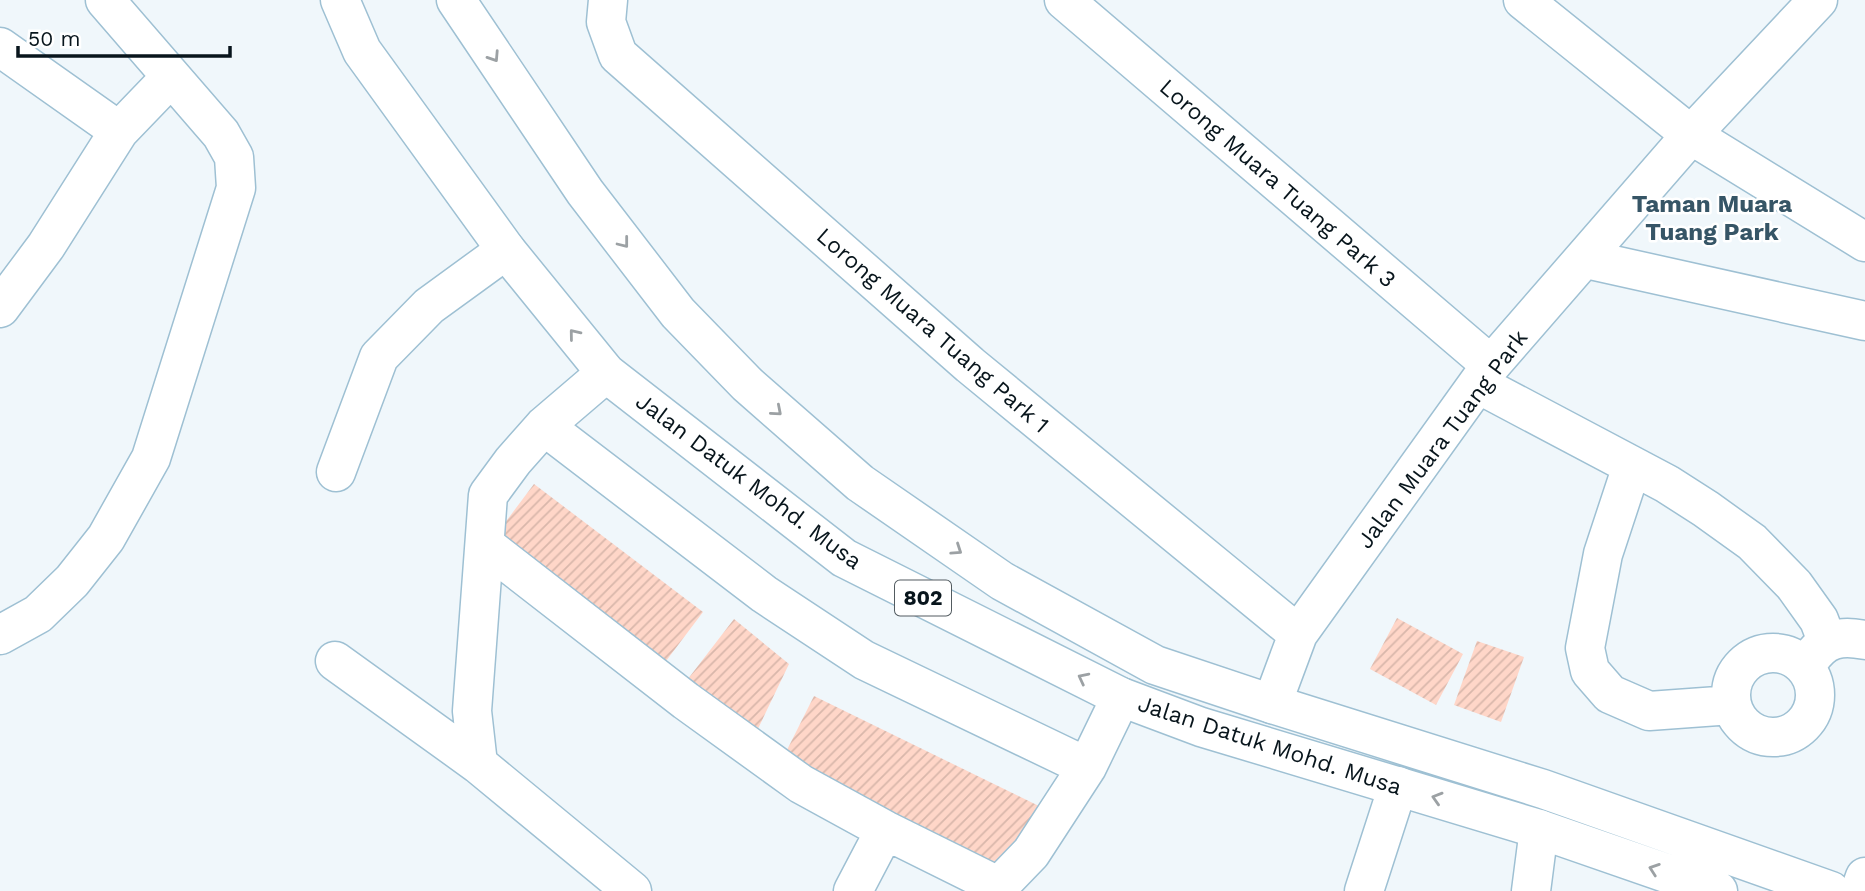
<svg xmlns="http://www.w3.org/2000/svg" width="1865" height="891" font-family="'Work Sans',sans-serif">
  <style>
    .building { fill: url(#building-hatch) }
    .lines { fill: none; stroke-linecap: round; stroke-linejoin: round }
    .minor-casing { stroke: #9ec0d3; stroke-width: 41 }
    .highway-casing { stroke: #9ec0d3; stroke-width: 41 }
    .minor { stroke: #fff; stroke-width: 38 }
    .highway { stroke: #fff; stroke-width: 38 }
    .oneway { stroke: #9ca1a4 }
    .labels { text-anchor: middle; stroke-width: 5; stroke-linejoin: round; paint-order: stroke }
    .shield { fill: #fff; stroke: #525b60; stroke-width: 2 }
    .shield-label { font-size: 21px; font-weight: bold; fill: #08151c }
    .street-label { font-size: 23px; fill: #08151c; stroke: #fff }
    .neighbourhood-label { font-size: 24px; font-weight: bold; fill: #365566; stroke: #fff }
  </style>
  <defs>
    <pattern id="building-hatch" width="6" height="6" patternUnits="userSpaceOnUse" patternTransform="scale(1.75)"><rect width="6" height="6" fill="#ffd6c8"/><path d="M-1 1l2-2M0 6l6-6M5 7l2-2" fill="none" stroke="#d9b7ab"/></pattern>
  </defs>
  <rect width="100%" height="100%" fill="#f0f7fb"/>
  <!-- building -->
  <path class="building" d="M534,484l169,128 -43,57 -168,-129z
    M1397,618l66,36 -27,51 -66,-36z
    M734,619l55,45 -35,73 -73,-49z
    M1477,641l47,16 -23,65 -47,-17z
    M814,696l231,113 -47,62 -218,-107z"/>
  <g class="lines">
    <defs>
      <path id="minor" d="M608,0l-2,22 12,33 352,310 328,269
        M1064,0l427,365
        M1523,0l168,135 174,107
        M0,47l119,84
        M1586,259l279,62
        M0,308l46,-62 73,-115 52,-54
        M606,373l-62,53 -31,35 -25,34 -16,216 6,53 154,127
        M1478,384l189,100 39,25 46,33 42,43 25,35 8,21
        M544,426l220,168 100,66 223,107
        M1632,466l-29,88 -18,94 5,23 20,23 39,17 83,-6
        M336,472l43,-115 50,-51 77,-56
        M485,545l201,156 115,83 84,46
        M0,635l38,-21 34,-33 34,-43 45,-80 85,-270 -2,-31 -13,-23 -116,-134
        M1731 695a42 42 0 1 1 84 0a42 42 0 1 1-84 0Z
        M1810,660c14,-22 31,-25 55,-20
        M335,661l143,103
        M1272,704l26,-70 193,-269 200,-230 127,-135
        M853,891l32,-61 111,55 8,-4 27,-28 56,-86 34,-70
        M1364,891l34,-105
        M1531,891l8,-62
        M1860,891l5,-14"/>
      <path id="highway" d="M340,0l22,51 144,199 100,123 238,185 277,139 80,30 338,102 179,62
        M456,0l129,192 93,121 69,71 113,99 142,98 153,84 117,39 271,85 288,102"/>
    </defs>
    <!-- minor casing -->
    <use href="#minor" class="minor-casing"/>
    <!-- highway casing -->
    <use href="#highway" class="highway-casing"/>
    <!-- minor -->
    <use href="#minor" class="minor"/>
    <!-- highway -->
    <use href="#highway" class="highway"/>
  </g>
  <!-- one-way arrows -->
  <defs><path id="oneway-chevron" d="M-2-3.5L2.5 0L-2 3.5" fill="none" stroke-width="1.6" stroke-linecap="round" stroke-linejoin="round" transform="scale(1.75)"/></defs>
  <g class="oneway">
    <use href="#oneway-chevron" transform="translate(494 57) rotate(57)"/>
    <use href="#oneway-chevron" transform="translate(624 243) rotate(52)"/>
    <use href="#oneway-chevron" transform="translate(574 334) rotate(-129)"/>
    <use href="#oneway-chevron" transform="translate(777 411) rotate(41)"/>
    <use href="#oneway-chevron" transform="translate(957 550) rotate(34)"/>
    <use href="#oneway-chevron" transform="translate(1083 678) rotate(-153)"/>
    <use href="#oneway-chevron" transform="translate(1437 798) rotate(-163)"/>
    <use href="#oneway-chevron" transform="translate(1654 869) rotate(-161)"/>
  </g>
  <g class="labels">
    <!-- shield labels -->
    <rect class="shield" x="895" y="580.5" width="56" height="35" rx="5"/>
    <g class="shield-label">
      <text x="923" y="605">802</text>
    </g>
    <!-- street labels -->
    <g class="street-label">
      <text transform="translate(1278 183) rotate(41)" y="8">Lorong Muara Tuang Park 3</text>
      <text transform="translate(933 330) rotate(41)" y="8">Lorong Muara Tuang Park 1</text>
      <text transform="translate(1442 439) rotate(-53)" y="8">Jalan Muara Tuang Park</text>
      <text transform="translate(749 481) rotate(37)" y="8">Jalan Datuk Mohd. Musa</text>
      <text transform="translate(1270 745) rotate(18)" y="8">Jalan Datuk Mohd. Musa</text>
    </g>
    <!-- neighbourhood labels -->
    <g class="neighbourhood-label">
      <text x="1712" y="212">Taman Muara<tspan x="1712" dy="28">Tuang Park</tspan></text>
    </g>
  </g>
  <!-- scale -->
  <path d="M18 46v10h212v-10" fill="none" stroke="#08151c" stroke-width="3.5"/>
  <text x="28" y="46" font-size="21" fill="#08151c" stroke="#ffffff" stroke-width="5" paint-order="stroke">50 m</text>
</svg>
